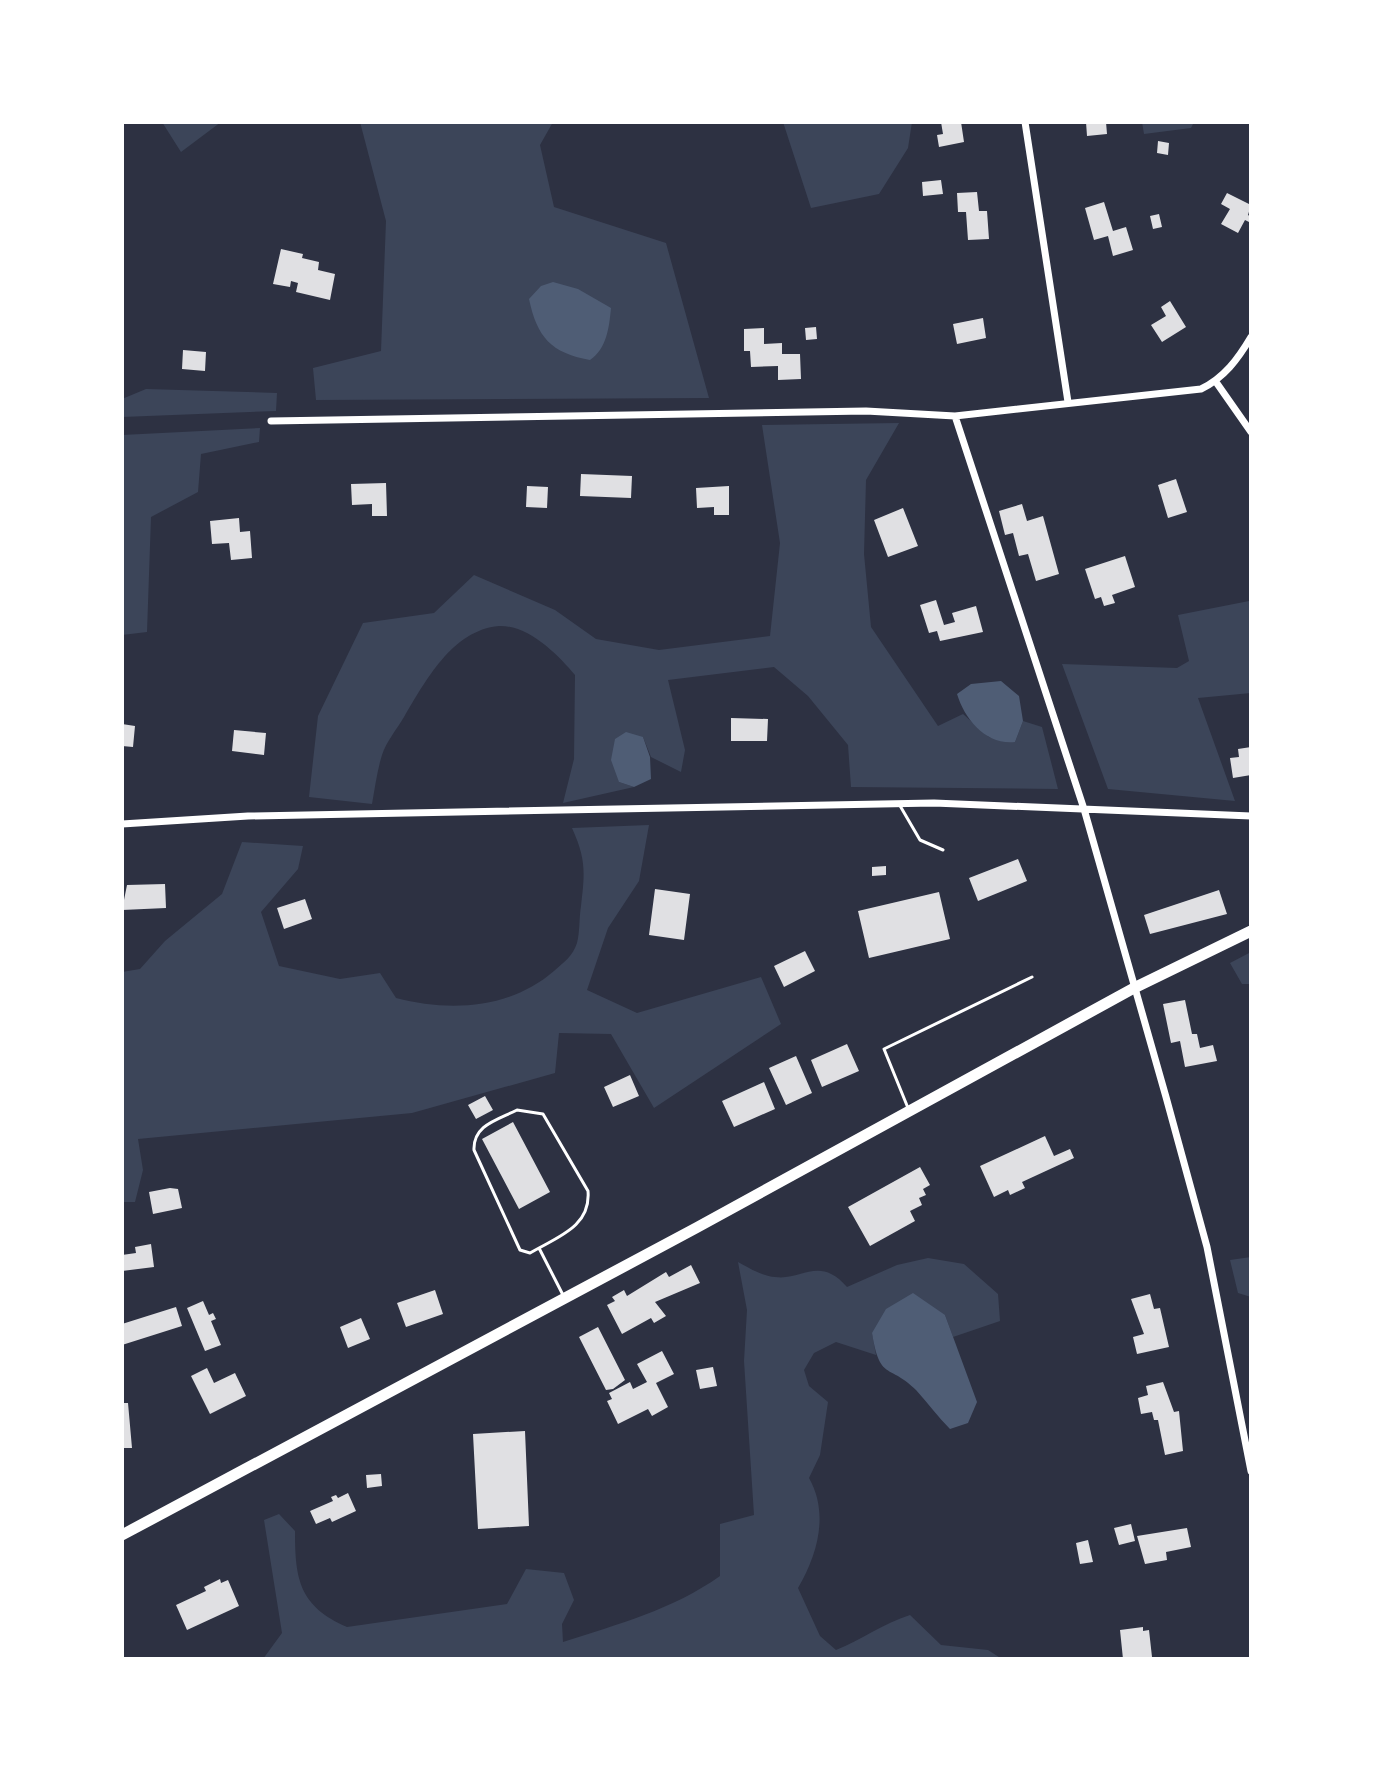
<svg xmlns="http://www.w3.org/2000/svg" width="1373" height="1781" font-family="'Sofia Sans Condensed',sans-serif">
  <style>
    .green { fill: #3c4559 }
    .water { fill: #4f5d75 }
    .building { fill: #e0e0e3 }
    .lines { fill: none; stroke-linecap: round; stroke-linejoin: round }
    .service { stroke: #fff; stroke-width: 3 }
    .minor { stroke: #fff; stroke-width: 7 }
    .primary { stroke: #fff; stroke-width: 11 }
  </style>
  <rect width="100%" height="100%" fill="#2d3142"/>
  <!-- green -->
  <path class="green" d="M162,122h59l-40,30z
    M360,122h193l-13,23 14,62 112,36 43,155 -393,2 -3,-32 68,-17 5,-130z
    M783,122h129l-4,26 -29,46 -68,14z
    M1142,122h52l-3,6 -47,6z
    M146,389l131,4 -1,18 -154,6v-18z
    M899,423l-33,57 -2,74 7,73 67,99 25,-12 26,23 26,5 8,-21 19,6 16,62 -207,-2 -3,-42 -40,-49 -34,-29 -106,13 17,70 -4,22 -30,-15 -8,-20 -24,45 15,5 -71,16 11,-44 1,-84c-17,-20 -46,-50 -76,-49 -47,4 -74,56 -95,91 -7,12 -18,25 -22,38 -5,16 -7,33 -10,49l-63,-7 9,-81 45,-93 71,-10 40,-38 81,35 41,29 63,11 111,-14 10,-93 -18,-118z
    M260,428l-1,14 -58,12 -3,38 -47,25 -4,115 -25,3v-200z
    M1249,601l2,92 -53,5 37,103 -127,-12 -46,-125 115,4 12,-7 -11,-46z
    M649,825l-10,56 -31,47 -21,62 50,23 124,-36 20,47 -127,84 -43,-74 -52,-1 -4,40 -143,40 -274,26 5,31 -8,32h-13v-230l18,-3 25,-28 57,-47 20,-52 61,4 -5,23 -37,43 18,54 61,13 40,-6 16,25c54,14 114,11 158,-27 9,-8 19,-15 23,-28 3,-11 2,-25 4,-37 4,-34 5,-47 -9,-78z
    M1251,952v32h-9l-12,-21z
    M1251,1257v40l-13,-4 -8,-33z
    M928,1258l36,6 34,30 2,27 -47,16 -8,-22 -73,18 4,22 -40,-13 -22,11 -10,17 5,16 19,16 -8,53 -11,23c20,35 9,76 -11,110l22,48 16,14c25,-10 48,-27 74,-35l31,30 47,5 14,9h-739l19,-26 -18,-113 15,-6 16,17c0,48 4,75 52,96l160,-23 19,-35 38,4 10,27 -12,24 1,18c55,-18 109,-32 157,-66v-52l34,-9 -10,-154 3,-51 -9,-48c11,6 24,14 37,15 27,4 44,-22 72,10l50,-22z"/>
  <!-- water -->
  <path class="water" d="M553,282l25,7 33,19c-2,20 -4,40 -21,52 -39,-7 -53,-23 -61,-61l12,-13z
    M1001,681l18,15 4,25 -8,21c-29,3 -50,-22 -58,-48l14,-10z
    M626,732l17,5 7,20 1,22 -17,8 -15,-5 -8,-22 4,-21z
    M913,1293l32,22 32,87 -9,21 -18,6c-12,-12 -22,-26 -34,-39 -27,-27 -36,-8 -44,-57l14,-24z"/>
  <!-- building -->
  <path class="building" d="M941,122h20l3,20 -25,5 -2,-12 6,-1z
    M1086,122h20l1,12 -20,2z
    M1158,141l11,2 -1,12 -11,-2z
    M941,180l2,14 -20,2 -1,-14z
    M977,192l2,19h8l2,28 -21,1 -2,-28h-8l-1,-19z
    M1227,193l24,12 -3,10 3,2 -2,5 -4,-2 -7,13 -17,-9 9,-15 -9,-5z
    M1104,202l9,29 13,-4 7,23 -20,6 -5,-20 -14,4 -9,-32z
    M1159,214l3,13 -9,2 -3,-13z
    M281,249l22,5 -1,4 17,4 -1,8 17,4 -5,26 -34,-8 2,-9 -7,-2 -1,6 -17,-3z
    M1170,301l16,26 -24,15 -11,-17 15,-9 -5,-9z
    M983,318l3,20 -29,6 -4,-20z
    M816,327l1,12 -11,1 -1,-12z
    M764,328v16l18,-1v11h18l1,25 -23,1v-14l-27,1 -1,-16h-6v-22z
    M183,350l23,2 -1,19 -23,-2z
    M581,474l51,2 -1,22 -51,-2z
    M1176,479l11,33 -19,6 -10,-33z
    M386,483l1,33h-15v-12l-20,1 -1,-21z
    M527,486l21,1 -1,21 -21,-1z
    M729,486v29h-15v-8l-17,1 -1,-20z
    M1022,504l5,17 16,-5 16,58 -23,7 -8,-27 -9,2 -6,-23 -8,2 -6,-24z
    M903,508l15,38 -30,11 -14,-37z
    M239,518l1,14 10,-1 2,27 -21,2 -2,-17 -17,1 -2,-23z
    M1125,556l10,31 -23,8 3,8 -11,3 -3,-9 -6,2 -10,-30z
    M936,600l8,25 11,-3 -3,-9 24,-7 7,26 -43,9 -3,-10 -8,2 -9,-28z
    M731,718l37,1 -1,22h-36z
    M122,724l13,2 -2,21 -11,-1z
    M234,730l32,3 -2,22 -32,-4z
    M1251,747v28l-18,3 -3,-20 9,-1 -1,-8z
    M1018,859l9,22 -49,20 -9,-23z
    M886,866v9l-14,1v-9z
    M165,884l1,24 -44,2 5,-25z
    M655,889l35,5 -6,46 -35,-5z
    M1219,890l8,24 -77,20 -6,-19z
    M939,892l11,47 -81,19 -11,-47z
    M305,899l7,20 -28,10 -7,-21z
    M805,951l10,20 -31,16 -10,-21z
    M1185,1000l7,34h5l3,14 13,-3 4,16 -32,6 -5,-26 -9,2 -8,-39z
    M847,1044l12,27 -37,16 -11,-27z
    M796,1056l16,37 -26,12 -17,-37z
    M630,1075l9,21 -26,11 -9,-20z
    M764,1082l11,27 -41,18 -12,-26z
    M485,1096l8,14 -17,9 -8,-14z
    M513,1122l37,70 -31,17 -37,-70z
    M1045,1136l9,20 16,-7 4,9 -52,24 3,6 -15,7 -2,-5 -14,7 -14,-31z
    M920,1167l10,18 -7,4 3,6 -7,3 3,7 -12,6 5,10 -45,25 -22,-39z
    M170,1188l8,1 4,19 -29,6 -4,-22z
    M151,1244l3,23 -32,4v-16l14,-2 -1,-6z
    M691,1265l9,18 -45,19 11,14 -12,7 -3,-5 -29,16 -15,-29 8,-4 -3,-4 12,-7 3,6 39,-24 3,5z
    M435,1290l8,24 -37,13 -9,-24z
    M1150,1294l4,15 6,-1 9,39 -32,7 -4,-17 11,-3 -13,-35z
    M203,1301l6,14 4,-2 3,6 -5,2 10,24 -16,6 -18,-43z
    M176,1307l6,19 -60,19v-21z
    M361,1318l9,21 -22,9 -8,-21z
    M598,1327l27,53 -12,9 -7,1 -27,-53z
    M662,1351l12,23 -18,9 12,24 -16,9 -4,-7 -30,15 -11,-23 5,-2 -3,-6 21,-11 3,7 14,-7 -10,-18z
    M713,1367l4,19 -17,3 -4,-19z
    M207,1368l7,15 21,-10 11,23 -36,18 -19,-38z
    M1163,1382l11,30 5,-1 4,40 -18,4 -7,-35h-4l-2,-8 -11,2 -3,-16 10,-3 -2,-9z
    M122,1403h6l4,45h-10z
    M525,1431l4,95 -51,3 -5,-95z
    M381,1474l1,12 -15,2 -1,-13z
    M348,1493l8,18 -24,11 -2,-4 -14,6 -6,-13 23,-10 -2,-4 5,-2 2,3z
    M1131,1524l4,17 -16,4 -5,-17z
    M1187,1528l4,19 -25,5 1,8 -22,4 -8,-28z
    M1088,1540l5,22 -13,2 -4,-21z
    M220,1579l1,4 7,-3 11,26 -52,24 -11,-25 30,-14 -2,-4z
    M1143,1627v4l6,-1 3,27 -29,2 -3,-29z"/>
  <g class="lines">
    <!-- service -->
    <path class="service" d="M899,804l21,36 23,10
      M908,1108l-24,-59 148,-72
      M517,1110l26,4 45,77c3,36 -31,46 -58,62l-10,-3 -46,-100c-1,-25 23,-30 43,-40z
      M539,1248l24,47"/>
    <!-- minor -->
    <path class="minor" d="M1025,122l43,280
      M1216,382l35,50
      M955,416l246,-27c23,-11 37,-30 50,-52
      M271,421l595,-10 89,5 129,393 82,288 41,150 44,224
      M122,824l126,-8 686,-13 317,13"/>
    <!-- primary -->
    <path class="primary" d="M122,1535l574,-307 438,-240 117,-57"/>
  </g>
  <!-- border -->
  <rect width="1373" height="1781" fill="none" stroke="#ffffff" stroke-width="248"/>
</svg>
